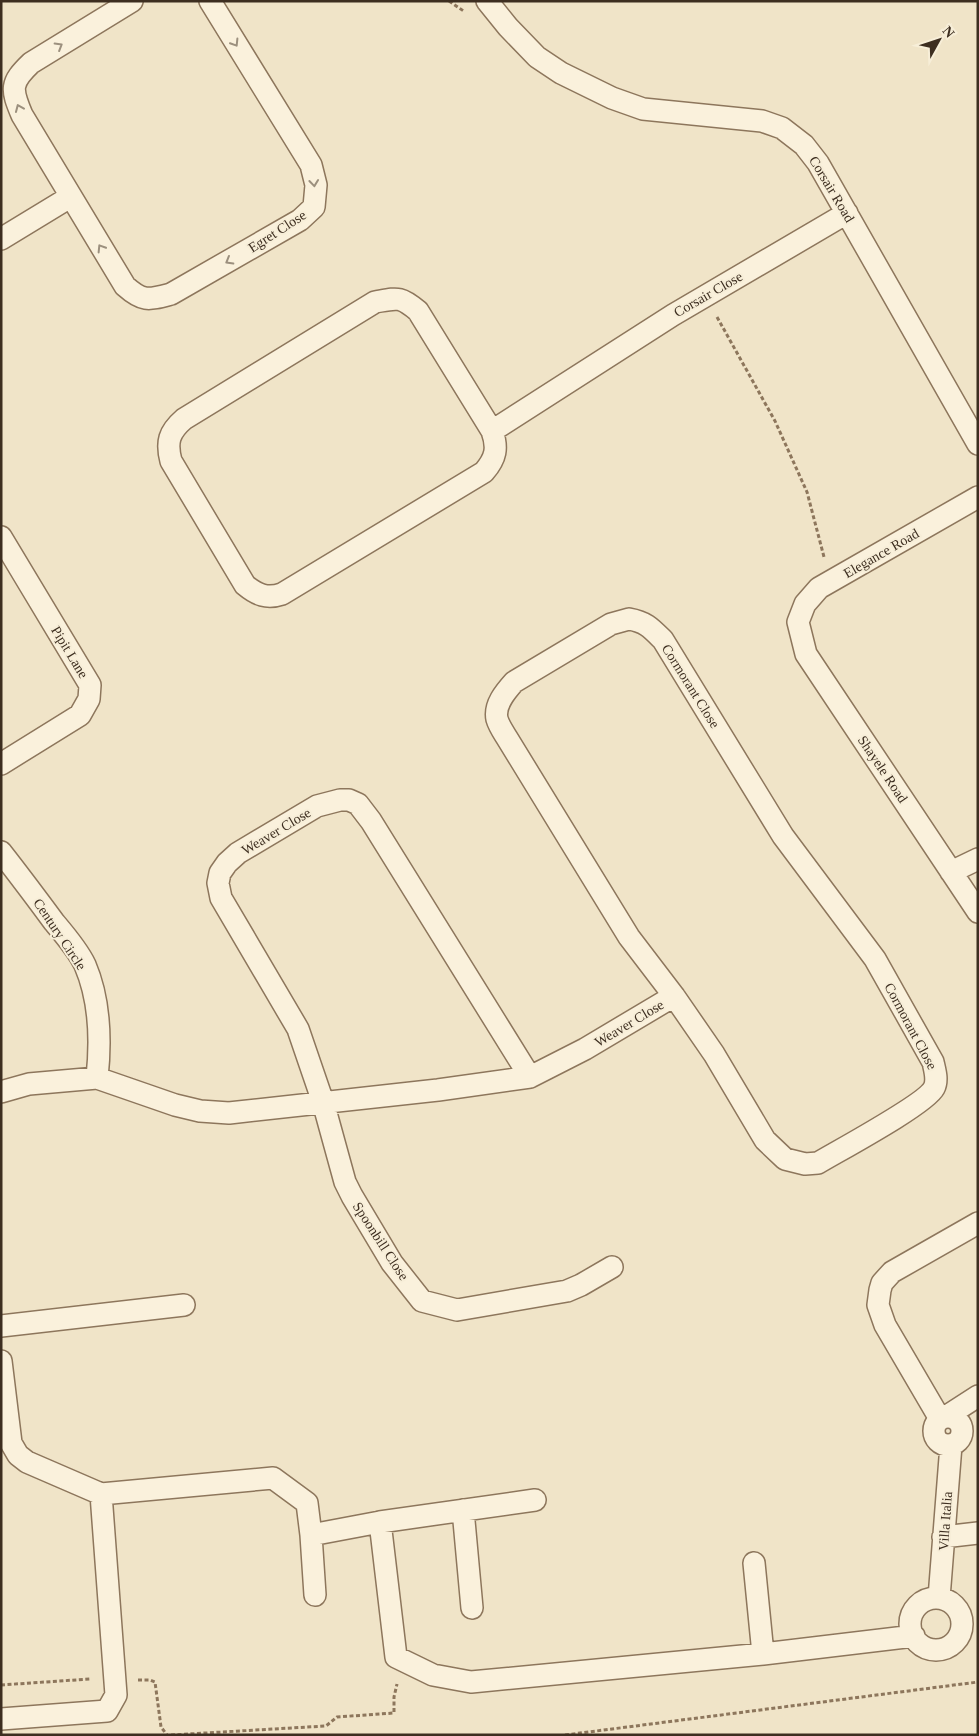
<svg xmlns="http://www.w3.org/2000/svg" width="979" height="1736" font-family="Georgia,serif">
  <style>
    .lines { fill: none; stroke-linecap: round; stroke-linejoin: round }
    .street-casing { stroke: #8d765c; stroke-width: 24 }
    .path { stroke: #8d765c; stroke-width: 3; stroke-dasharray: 4 2.5; stroke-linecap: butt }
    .street { stroke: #faf1dc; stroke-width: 21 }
    .oneway { stroke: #9c907e }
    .labels { text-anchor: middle; stroke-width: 4; stroke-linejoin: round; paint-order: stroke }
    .street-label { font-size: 14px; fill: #3d2e20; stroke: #f7eed8 }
  </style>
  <rect width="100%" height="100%" fill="#f0e4c8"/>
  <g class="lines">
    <defs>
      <path id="street" d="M132,1l-101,62c-21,20 -20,26 -9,52l103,171c18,16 23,14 46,8l129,-74 14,-13 2,-22 -5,-20 -101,-164
        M487,1l21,26 29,30 24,16 51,25 31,11 119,12 20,7 22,17 14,18 160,281
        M1,239l69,-42
        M492,431l-74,-120c-18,-15 -20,-13 -43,-9l-191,117c-15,13 -18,23 -13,42l74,124c12,10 22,14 37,9l202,-122c12,-14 14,-24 8,-41l181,-116 174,-102
        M978,497l-159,91 -14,16 -7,18 8,32 172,258
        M1,537l89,148 -1,14 -9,16 -79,49
        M629,619c17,3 22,9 34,21l120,196 92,123 58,103c2,9 5,18 1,26 -8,16 -96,63 -116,75l-13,1 -20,-5 -20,-19 -51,-86 -40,-58 -45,-59 -122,-199c-3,-5 -8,-12 -10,-19 -3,-14 8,-27 17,-37l97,-58z
        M1,852c18,23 36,47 53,70 11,13 24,28 31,43 15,35 16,76 12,113
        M951,872l27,-13
        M530,1077l-159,-256 -13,-17 -9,-4h-9l-23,6 -79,47 -11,10 -7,10 -2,10 3,15 77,131 25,73 22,80 7,14 40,67 30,38 35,9 110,-19 14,-6 31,-18
        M1,1092l28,-8 68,-6 78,27 25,6 29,2 209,-23 92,-13 55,-28 89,-53
        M1,1326l183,-21
        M1,1361l10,82 7,12 9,7 74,32
        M947,1416l31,-20
        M934 1431a14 14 0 1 1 28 0a14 14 0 1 1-28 0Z
        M940,1419l-55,-94 -7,-20 2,-15 2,-7 10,-11 86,-49
        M463,1510l9,98
        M380,1522l155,-22
        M311,1535l4,60
        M943,1537l35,-4
        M754,1563l9,91
        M939,1598l12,-153
        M910 1624a26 26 0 1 1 52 0a26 26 0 1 1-52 0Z
        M1,1719l106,-8 9,-16 -15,-201 172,-16 34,25 4,32 69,-13 16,135 37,18 38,7 292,-28 151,-18"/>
    </defs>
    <!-- street casing -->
    <use href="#street" class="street-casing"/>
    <!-- path -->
    <path class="path" d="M449,1l16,11
      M717,317l58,104 32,71 17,65
      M138,1680h12l5,2 6,45 6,8
      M1,1685l89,-6
      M171,1735l155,-9 11,-9 57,-4v-16l3,-13
      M565,1735l413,-53"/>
    <!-- street -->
    <use href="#street" class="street"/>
  </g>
  <!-- one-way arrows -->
  <defs><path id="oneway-chevron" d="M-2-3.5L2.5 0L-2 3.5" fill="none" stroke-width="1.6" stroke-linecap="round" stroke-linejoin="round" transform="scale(1.25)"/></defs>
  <g class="oneway">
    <use href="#oneway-chevron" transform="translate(235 43) rotate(58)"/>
    <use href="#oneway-chevron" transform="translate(59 46) rotate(-31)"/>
    <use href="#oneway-chevron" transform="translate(19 108) rotate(-113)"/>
    <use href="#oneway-chevron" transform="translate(314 183) rotate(84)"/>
    <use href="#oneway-chevron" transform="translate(101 248) rotate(-122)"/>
    <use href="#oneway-chevron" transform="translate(229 261) rotate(150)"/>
  </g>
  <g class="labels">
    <!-- street labels -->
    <g class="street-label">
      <text transform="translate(832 189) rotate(59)" y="5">Corsair Road</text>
      <text transform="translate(277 231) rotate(-33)" y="5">Egret Close</text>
      <text transform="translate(708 294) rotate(-30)" y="5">Corsair Close</text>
      <text transform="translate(881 553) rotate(-30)" y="5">Elegance Road</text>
      <text transform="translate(70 652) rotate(59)" y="5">Pipit Lane</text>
      <text transform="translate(691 686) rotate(58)" y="5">Cormorant Close</text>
      <text transform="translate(883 769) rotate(56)" y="5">Shayele Road</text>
      <text transform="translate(276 831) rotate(-31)" y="5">Weaver Close</text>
      <text transform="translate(60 934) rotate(56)" y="5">Century Circle</text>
      <text transform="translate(629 1023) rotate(-31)" y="5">Weaver Close</text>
      <text transform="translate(911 1026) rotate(62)" y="5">Cormorant Close</text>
      <text transform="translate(381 1241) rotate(57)" y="5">Spoonbill Close</text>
      <text transform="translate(945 1521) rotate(-86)" y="5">Villa Italia</text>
    </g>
  </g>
  <!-- border -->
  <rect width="979" height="1736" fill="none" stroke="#3d2e20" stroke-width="5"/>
  <!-- north arrow -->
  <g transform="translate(939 40) rotate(50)" stroke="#f7eed8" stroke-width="4" paint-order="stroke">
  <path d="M0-4L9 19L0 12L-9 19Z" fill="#3d2e20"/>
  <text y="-8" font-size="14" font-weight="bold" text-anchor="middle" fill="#3d2e20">N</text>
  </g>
</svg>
